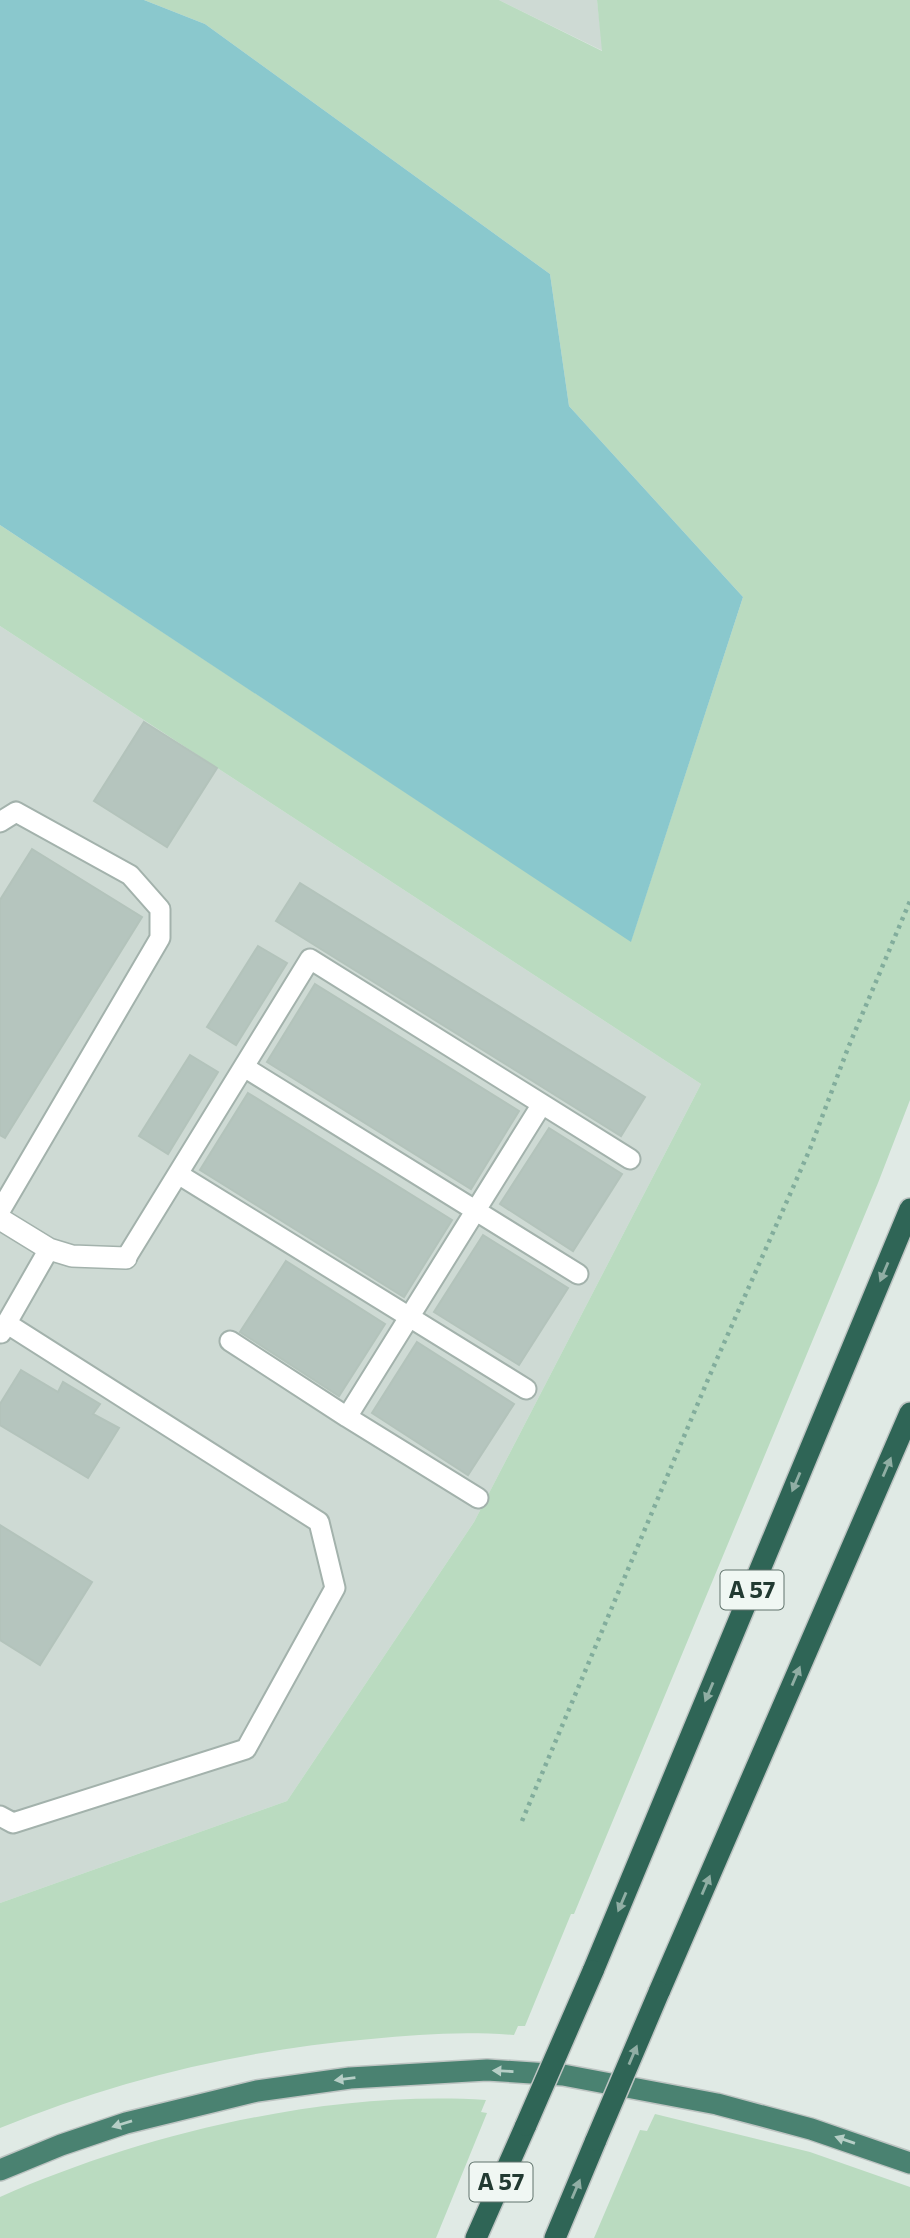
<svg xmlns="http://www.w3.org/2000/svg" width="910" height="2238" font-family="Commissioner,sans-serif">
  <style>
    .built { fill: #cedad4 }
    .green { fill: #badbc0 }
    .water { fill: #8ac8cd }
    .building { fill: #b5c5be; stroke: #b3c3bb; stroke-width: 2 }
    .lines { fill: none; stroke-linecap: round; stroke-linejoin: round }
    .service-casing { stroke: #a3b2ac; stroke-width: 23 }
    .minor-casing { stroke: #a3b2ac; stroke-width: 24 }
    .trunk-casing { stroke: #bdc4c2; stroke-width: 24 }
    .motorway-casing { stroke: #bdc4c2; stroke-width: 24 }
    .path { stroke: #82ad9c; stroke-width: 4.5; stroke-dasharray: 3.5 5; stroke-linecap: butt }
    .service { stroke: #fff; stroke-width: 19 }
    .minor { stroke: #fff; stroke-width: 21 }
    .trunk { stroke: #4a8271; stroke-width: 21 }
    .motorway { stroke: #2f6556; stroke-width: 21 }
    .motorway-bridge-casing { stroke: #bdc4c2; stroke-width: 24; stroke-linecap: butt }
    .motorway-bridge { stroke: #2f6556; stroke-width: 21 }
    .oneway { fill: #90aea4 }
    .oneway2 { fill: #b6cec6 }
    .labels { text-anchor: middle; stroke-width: 5; stroke-linejoin: round; paint-order: stroke }
    .shield { fill: #f0f7f3; stroke: #60736c; stroke-width: 2 }
    .shield-label { font-size: 23px; font-weight: bold; fill: #223a32 }
  </style>
  <rect width="100%" height="100%" fill="#e0eae5"/>
  <!-- built -->
  <path class="built" d="M499,0h98l6,51z
    M0,626l701,458 -227,438 -187,279 -287,102z"/>
  <!-- green -->
  <path class="green" d="M144,0h355l103,51 -5,-51h313v1100l-32,83 -304,731h-3l-46,112h-7l-4,9c-48,-4 -96,-1 -143,4 -129,11 -252,40 -371,89v-225l287,-102 187,-279 227,-438 -701,-458v-101l631,416 112,-344 -174,-191 -19,-132 -345,-250z
    M486,2100l-5,12 6,1 -51,125h-436v-41c145,-64 327,-107 486,-97z
    M655,2114l155,38 100,35v51h-316l46,-108 7,1z"/>
  <!-- water -->
  <path class="water" d="M0,0h144l61,24 345,250 19,132 174,191 -112,345 -631,-417z"/>
  <!-- building -->
  <path class="building" d="M144,722l73,46 -50,79 -73,-46z
    M32,849l110,68 -137,221 -5,-3v-235z
    M300,883l345,214 -24,39 -345,-215z
    M258,946l29,17 -51,82 -29,-18z
    M315,984l204,127 -48,78 -204,-127z
    M190,1055l28,17 -50,82 -29,-18z
    M248,1093l204,127 -48,77 -204,-127z
    M549,1128l73,46 -49,77 -73,-47z
    M483,1235l85,53 -49,77 -85,-53z
    M286,1261l99,63 -46,72 -99,-64z
    M417,1342l97,62 -46,71 -96,-62z
    M21,1370l37,22 5,-10 37,22 -7,10 26,14 -31,50 -88,-53v-21z
    M0,1525l92,57 -52,83 -40,-25z"/>
  <g class="lines">
    <defs>
      <path id="service" d="M0,822l16,-10 114,63 30,34v29l-160,273
        M244,1067l334,207
        M178,1174l348,215
        M126,1258l184,-299 320,200
        M1,1333l48,-84
        M230,1341l117,76 195,-313
        M347,1417l131,81
        M0,1816l13,7 233,-74 89,-161 -16,-66 -313,-199"/>
      <path id="minor" d="M0,1219l49,30 23,7 54,2"/>
      <path id="trunk" d="M0,2170l61,-25 65,-22 131,-32 93,-13 137,-8 76,5 154,29 94,25 99,34"/>
      <path id="motorway" d="M593,1971l317,-762
        M659,1992l251,-579
        M476,2238l50,-113
        M555,2238l41,-98"/>
    </defs>
    <!-- service casing -->
    <use href="#service" class="service-casing"/>
    <!-- minor casing -->
    <use href="#minor" class="minor-casing"/>
    <!-- trunk casing -->
    <use href="#trunk" class="trunk-casing"/>
    <!-- motorway casing -->
    <use href="#motorway" class="motorway-casing"/>
    <!-- path -->
    <path class="path" d="M522,1821l187,-444 101,-228 38,-101 62,-147"/>
    <!-- service -->
    <use href="#service" class="service"/>
    <!-- minor -->
    <use href="#minor" class="minor"/>
    <!-- trunk -->
    <use href="#trunk" class="trunk"/>
    <!-- motorway -->
    <use href="#motorway" class="motorway"/>
    <defs>
      <path id="motorway-bridge" d="M526,2125l67,-154
        M596,2140l63,-148"/>
    </defs>
    <!-- motorway-bridge casing -->
    <use href="#motorway-bridge" class="motorway-bridge-casing"/>
    <!-- motorway-bridge -->
    <use href="#motorway-bridge" class="motorway-bridge"/>
  </g>
  <!-- one-way arrows -->
  <defs><path id="oneway-solid" d="M-6-.8H1V-3.2L6.5 0L1 3.2V.8H-6Z" transform="scale(1.75)"/></defs>
  <g class="oneway">
    <use href="#oneway-solid" transform="translate(884 1272) rotate(113)"/>
    <use href="#oneway-solid" transform="translate(887 1467) rotate(-67)"/>
    <use href="#oneway-solid" transform="translate(796 1482) rotate(113)"/>
    <use href="#oneway-solid" transform="translate(796 1676) rotate(-67)"/>
    <use href="#oneway-solid" transform="translate(709 1692) rotate(113)"/>
    <use href="#oneway-solid" transform="translate(706 1885) rotate(-67)"/>
    <use href="#oneway-solid" transform="translate(622 1902) rotate(113)"/>
    <use href="#oneway-solid" transform="translate(633 2055) rotate(-67)"/>
    <use href="#oneway-solid" transform="translate(576 2189) rotate(-67)"/>
  </g>
  <g class="oneway2">
    <use href="#oneway-solid" transform="translate(503 2071) rotate(-177)"/>
    <use href="#oneway-solid" transform="translate(345 2079) rotate(173)"/>
    <use href="#oneway-solid" transform="translate(122 2124) rotate(163)"/>
    <use href="#oneway-solid" transform="translate(845 2140) rotate(-161)"/>
  </g>
  <g class="labels">
    <!-- shield labels -->
    <g class="shield">
      <rect x="720.5" y="1570.5" width="63" height="39" rx="5"/>
      <rect x="469.5" y="2162.5" width="63" height="39" rx="5"/>
    </g>
    <g class="shield-label">
      <text x="752" y="1598">A 57</text>
      <text x="501" y="2190">A 57</text>
    </g>
  </g>
</svg>
